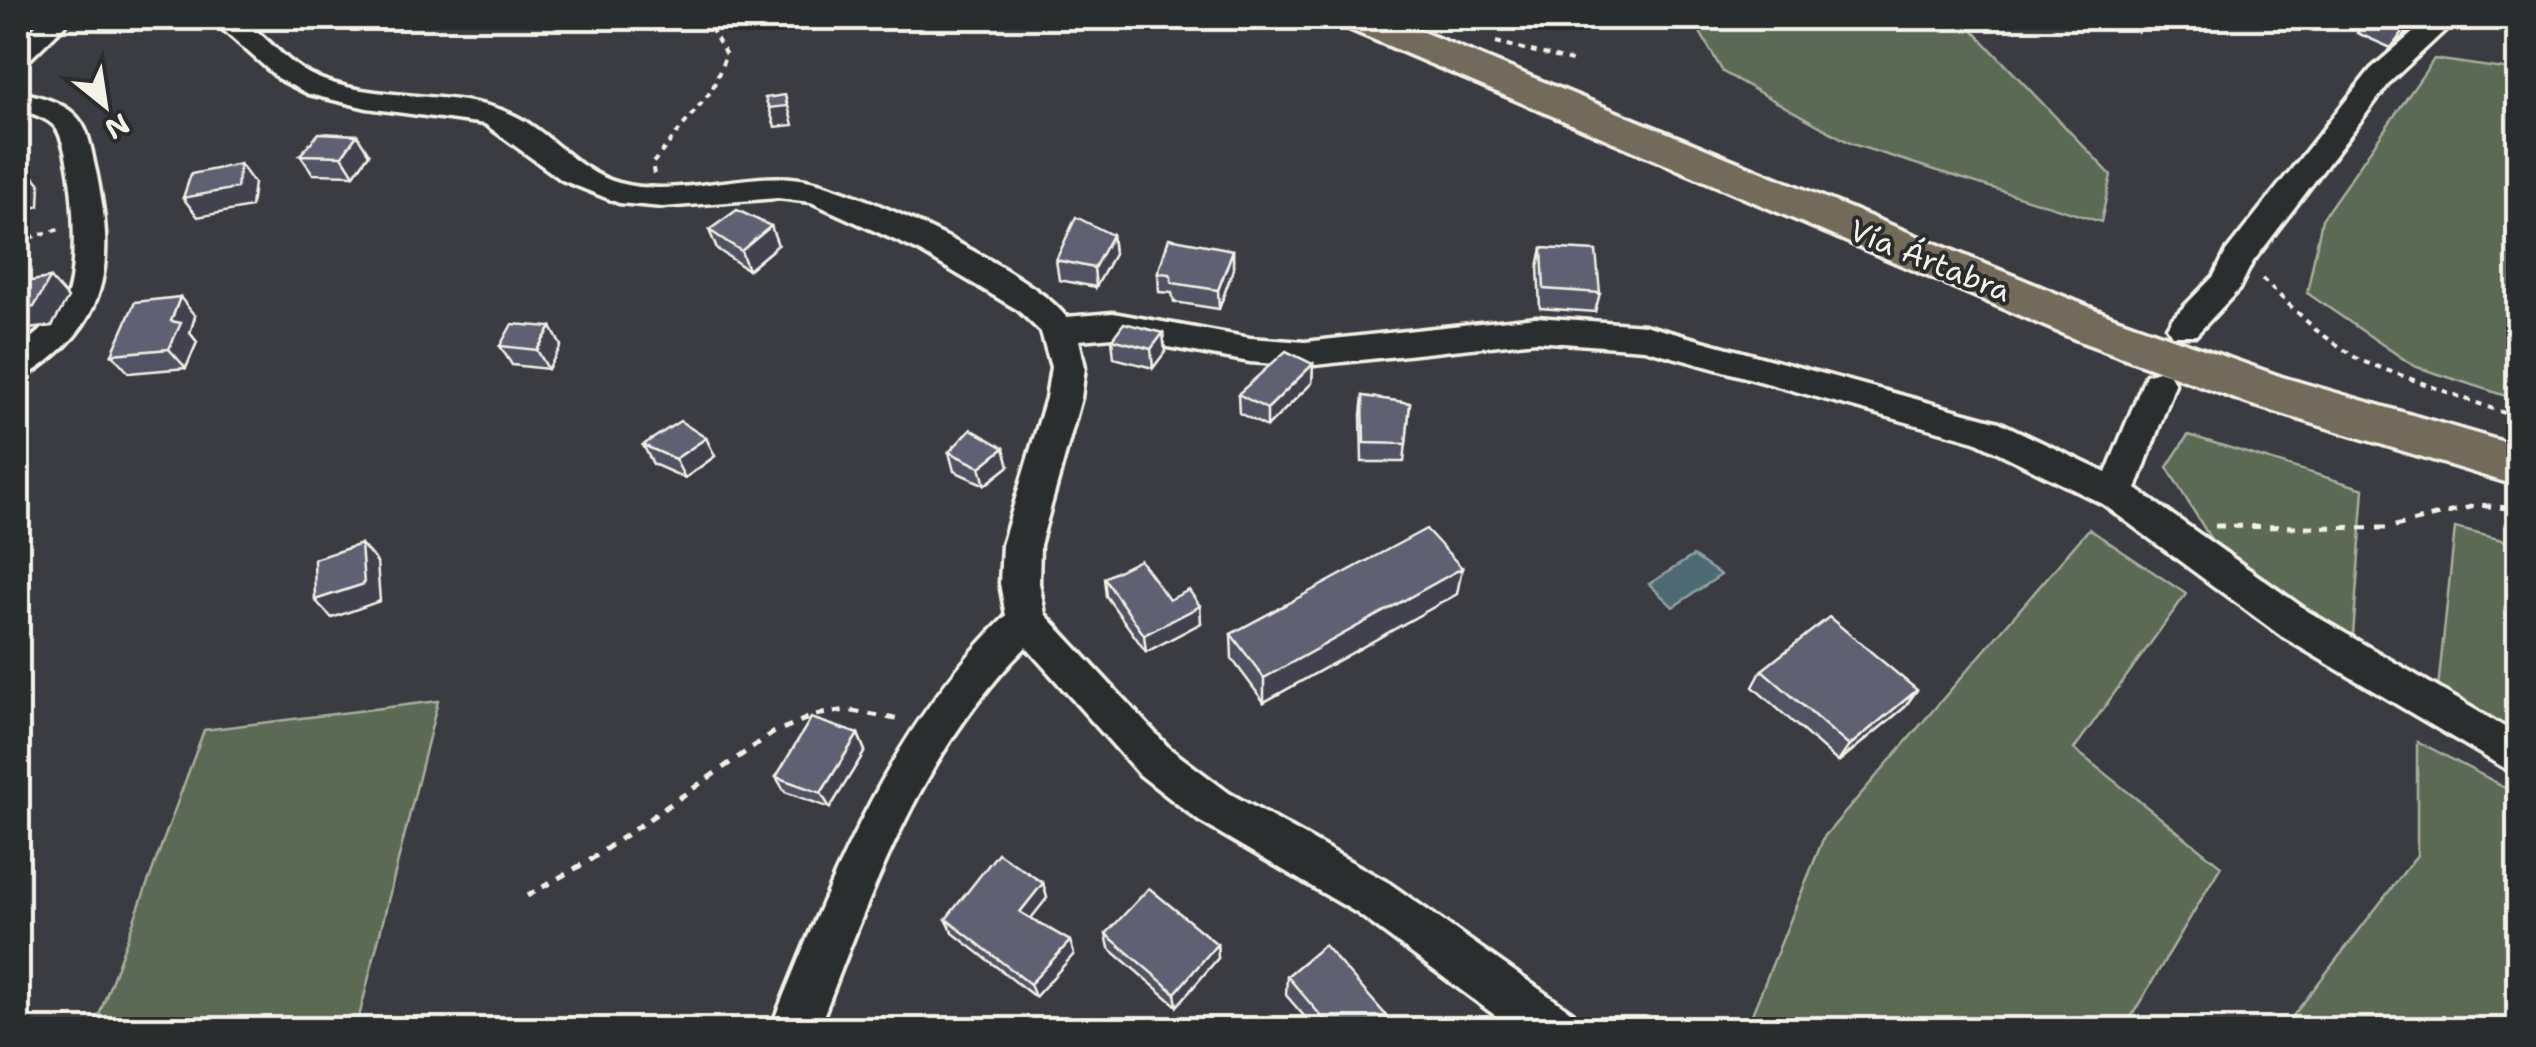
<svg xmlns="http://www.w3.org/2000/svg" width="2536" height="1047" font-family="'Shantell Sans',sans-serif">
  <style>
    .green { fill: #5c6b54; stroke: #a8ae9e; stroke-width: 2.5 }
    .water { fill: #4e6b73; stroke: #90a1a2; stroke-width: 2.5 }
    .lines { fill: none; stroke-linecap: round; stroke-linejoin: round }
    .stream { stroke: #90a1a2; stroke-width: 8 }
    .minor-casing { stroke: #f4f1e8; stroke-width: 7 }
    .trunk-casing { stroke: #f4f1e8; stroke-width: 7 }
    .path-far1 { stroke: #f4f1e8; stroke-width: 4; stroke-dasharray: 6 6; stroke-linecap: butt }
    .path { stroke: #f4f1e8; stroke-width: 5; stroke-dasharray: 9 9; stroke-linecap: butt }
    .minor { fill: #2a2d2e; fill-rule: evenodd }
    .trunk { fill: #726b5a; fill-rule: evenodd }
    .wall { fill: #515362; stroke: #f4f1e8; stroke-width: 2.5 }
    .shaded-wall { fill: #424350; stroke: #f4f1e8; stroke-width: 2.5 }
    .building { fill: #5e6072; stroke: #f4f1e8; stroke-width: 2.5 }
    .labels { text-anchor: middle; stroke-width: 8; stroke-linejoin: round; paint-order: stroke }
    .street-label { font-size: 30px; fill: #f4f1e8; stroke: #2a2d2e }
  </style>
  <rect width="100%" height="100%" fill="#3a3c42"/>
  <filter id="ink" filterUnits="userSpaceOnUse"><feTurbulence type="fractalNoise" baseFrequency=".01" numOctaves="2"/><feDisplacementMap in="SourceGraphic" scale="20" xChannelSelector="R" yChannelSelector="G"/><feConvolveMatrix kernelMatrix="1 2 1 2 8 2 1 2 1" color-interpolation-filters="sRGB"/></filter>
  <g filter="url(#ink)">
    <!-- green -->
    <path class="green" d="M1692,18h269l150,157 -10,47 -249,-78 -129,-72z
      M2434,59l84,12v329l-104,-34 -107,-73 15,-74z
      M2188,435l176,54 -12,160 -131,-93 -54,-89z
      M2455,528l63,16v192l-80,-48z
      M2089,529l97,65 -112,155 147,117 -97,163h-378l78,-192z
      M438,701l-82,328h-262l110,-299z
      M2417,741l101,53v235h-235l134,-174z"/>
    <!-- water -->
    <path class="water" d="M1693,556l28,19 -48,32 -24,-23z"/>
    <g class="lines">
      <!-- stream -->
      <path class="stream" d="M1983,26l5,-8"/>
      <defs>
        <path id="minor" d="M44,18h28l-44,43 -10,2v-22z
          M210,18h31c24,17 43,43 70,57 62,29 143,13 200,39 39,17 64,57 108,69 59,16 121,-12 181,-4 56,8 234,94 266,138l47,-4 137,25 55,4 231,-25 108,8 355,97 107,51 40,-98 12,-4 12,4 5,9 -39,105 173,123 209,123v41l-237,-140 -178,-132 -128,-63 -331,-92 -108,-8 -231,25 -55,-4 -137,-25 -34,3 6,27 -4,31 -41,147 -1,38 6,31 124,134 60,45 160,90 184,130 7,17h-65l-158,-117 -158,-92 -60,-47 -113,-127c-106,106 -155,246 -208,383h-48c61,-150 118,-300 236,-414l-6,-33 2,-38 44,-147 5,-31 -10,-35 -23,-22 -101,-60 -106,-48 -33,-4 -115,9 -44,-4 -57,-23 -77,-56 -118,-16 -58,-14 -30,-15z
          M2430,18h28l-67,63 -139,182 -13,26 -43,46h-24l-5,-8 5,-8 42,-43 12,-24 145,-183z
          M2504,18h14v8l-10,-2z
          M18,91c19,5 42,10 56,23 16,15 17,37 22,57 14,68 20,134 -40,183 -12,10 -23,20 -38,24v-30c18,-14 38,-28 48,-49 14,-32 8,-138 -8,-168 -7,-13 -28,-18 -40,-22z"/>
        <path id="trunk" d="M1336,18h53l727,300 166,59 236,69v40l-269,-82 -167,-62 -740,-316z"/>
      </defs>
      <!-- minor casing -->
      <use href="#minor" class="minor-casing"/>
      <!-- trunk casing -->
      <use href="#trunk" class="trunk-casing"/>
      <!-- path-far1 -->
      <path class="path-far1" d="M1496,42l79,20
        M654,174l-2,-10 60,-74 14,-35 -21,-37
        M18,241l42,-12
        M2262,279l54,51 43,30 159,58"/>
      <!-- path -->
      <path class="path" d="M2215,526l172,2 92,-23 39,4
        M527,896l63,-36 183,-127 42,-18 32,-5 54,10"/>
      <!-- minor -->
      <use href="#minor" class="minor"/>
      <!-- trunk -->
      <use href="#trunk" class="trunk"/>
    </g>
    <!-- wall -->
    <path class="wall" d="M2111,18h41l-14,14z
      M2368,18h49l-14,19 -12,11 -34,-15z
      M369,154l-15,21 -41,-1 -13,-19z
      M709,230l69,15 -30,25 -31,-21z
      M1112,235l2,19 -18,33 -37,-7 -3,-20z
      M1542,248l58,45 -5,19 -55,-4 -2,-41z
      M1233,250v19l-14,40 -45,-7 -2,-9 -13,-1 -1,-19z
      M195,316l-5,17 7,9 -11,26 -57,5 -17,-19z
      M551,327l10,19 -13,23 -36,-4 -12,-19z
      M1163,333l2,19 -12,16 -39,-10 -2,-19z
      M1313,364l-1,19 -45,44 -28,-14 -1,-19z
      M1363,396l47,7 -6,59h-42l-1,-47z
      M706,438l9,18 -30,22 -32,-14 -10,-19z
      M949,452l60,14 -24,19 -31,-14z
      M1104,578l65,22 31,6 1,17 -55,29 -40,-56z
      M1457,594l-193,108 -32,-43 -1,-25z
      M1762,670l143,37 -67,55 -85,-75z
      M858,734l7,17 -35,57 -45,-16 -9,-15z
      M1043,883l4,15 -16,20 39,23 4,13 -39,43 -82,-64 -7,-14z
      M1106,934l111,10 1,14 -41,48 -68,-58z
      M1287,976l112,54h-83l-30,-35z"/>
    <!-- shaded-wall -->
    <path class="shaded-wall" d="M2146,18h6l-14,14z
      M2417,18l-14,19 -12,11 14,-19z
      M785,95l8,30 -18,2 -6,-19z
      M357,135l12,19 -15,21 -12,-19z
      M240,164l14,19 -3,24 -53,10 -15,-19z
      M24,165l16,19 -1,22 -21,6v-24z
      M771,226l7,19 -30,25 -7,-19z
      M1112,235l2,19 -18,33 -2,-19z
      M1233,250v19l-14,40 -1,-19z
      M50,278l18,20 -16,28 -31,4 -3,-4v-17z
      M180,297l15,19 -5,17 7,9 -11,26 -17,-19 2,-28z
      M551,327l10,19 -13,23 -11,-19z
      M1163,333l2,19 -12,16 -2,-19z
      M1313,364l-1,19 -45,44v-18z
      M706,438l9,18 -30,22 -10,-19z
      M1004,448l5,18 -24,19 -5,-18z
      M361,544l16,18 3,39 -48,17 -17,-18z
      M1462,568l-5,26 -193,108v-24z
      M1200,606l1,17 -55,29 -2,-17z
      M1917,690l-12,17 -67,55 11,-16z
      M858,734l7,17 -35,57 -9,-15z
      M1043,883l4,15 -22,28 -5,-14z
      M1070,941l4,13 -39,43 -5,-13z
      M1217,944l1,14 -41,48 -2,-13z"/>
    <!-- building -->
    <path class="building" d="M2378,18h39l-12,11z
      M785,95l2,11 -18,2 -4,-10z
      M319,133l38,2 -15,21 -42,-1z
      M240,164l-3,24 -54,10 8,-24z
      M24,165l-2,22 -4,1v-22z
      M737,210l34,16 -30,25 -32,-21z
      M1076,217l36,18 -18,33 -38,-8z
      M1169,238l64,12 -15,40 -46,-7 -2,-9 -12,-1z
      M1542,248l54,3 4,42 -56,-4z
      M50,278l-16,29 -16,2v-26z
      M180,297l-9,24 10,2 -12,26 -57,5 23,-52z
      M1124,323l39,10 -12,16 -39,-10z
      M512,324l39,3 -14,23 -37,-4z
      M1286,351l27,13 -46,45 -29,-15z
      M1363,396l47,7 -4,41 -42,-1z
      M680,421l26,17 -31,21 -32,-14z
      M971,429l33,19 -24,19 -31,-15z
      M1426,529l36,39 -198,110 -33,-44z
      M361,544l3,40 -49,16 -1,-41z
      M1140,560l29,40 20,-10 11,16 -56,29 -40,-57z
      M1829,617l88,73 -68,56 -87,-76z
      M811,718l47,16 -37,59 -45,-16z
      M998,853l45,30 -23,29 50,29 -40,43 -84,-65z
      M1149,888l68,56 -42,49 -69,-59z
      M1324,945l75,85h-66l-46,-54z"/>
  </g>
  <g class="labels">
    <!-- street labels -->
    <g class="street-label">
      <text transform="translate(1930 261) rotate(22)" y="10">Vía Ártabra</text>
    </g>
  </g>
  <!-- margin -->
  <rect width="2536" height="1047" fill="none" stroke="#2a2d2e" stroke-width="60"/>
  <rect x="30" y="30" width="2476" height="987" fill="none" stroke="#f4f1e8" stroke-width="4" filter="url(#ink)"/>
  <!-- north arrow -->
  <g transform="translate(105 105) rotate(150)" stroke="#2a2d2e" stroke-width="8" paint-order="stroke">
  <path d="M0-8L18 38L0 25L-18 38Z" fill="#f4f1e8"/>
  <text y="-15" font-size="28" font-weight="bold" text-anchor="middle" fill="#f4f1e8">N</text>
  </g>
</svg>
